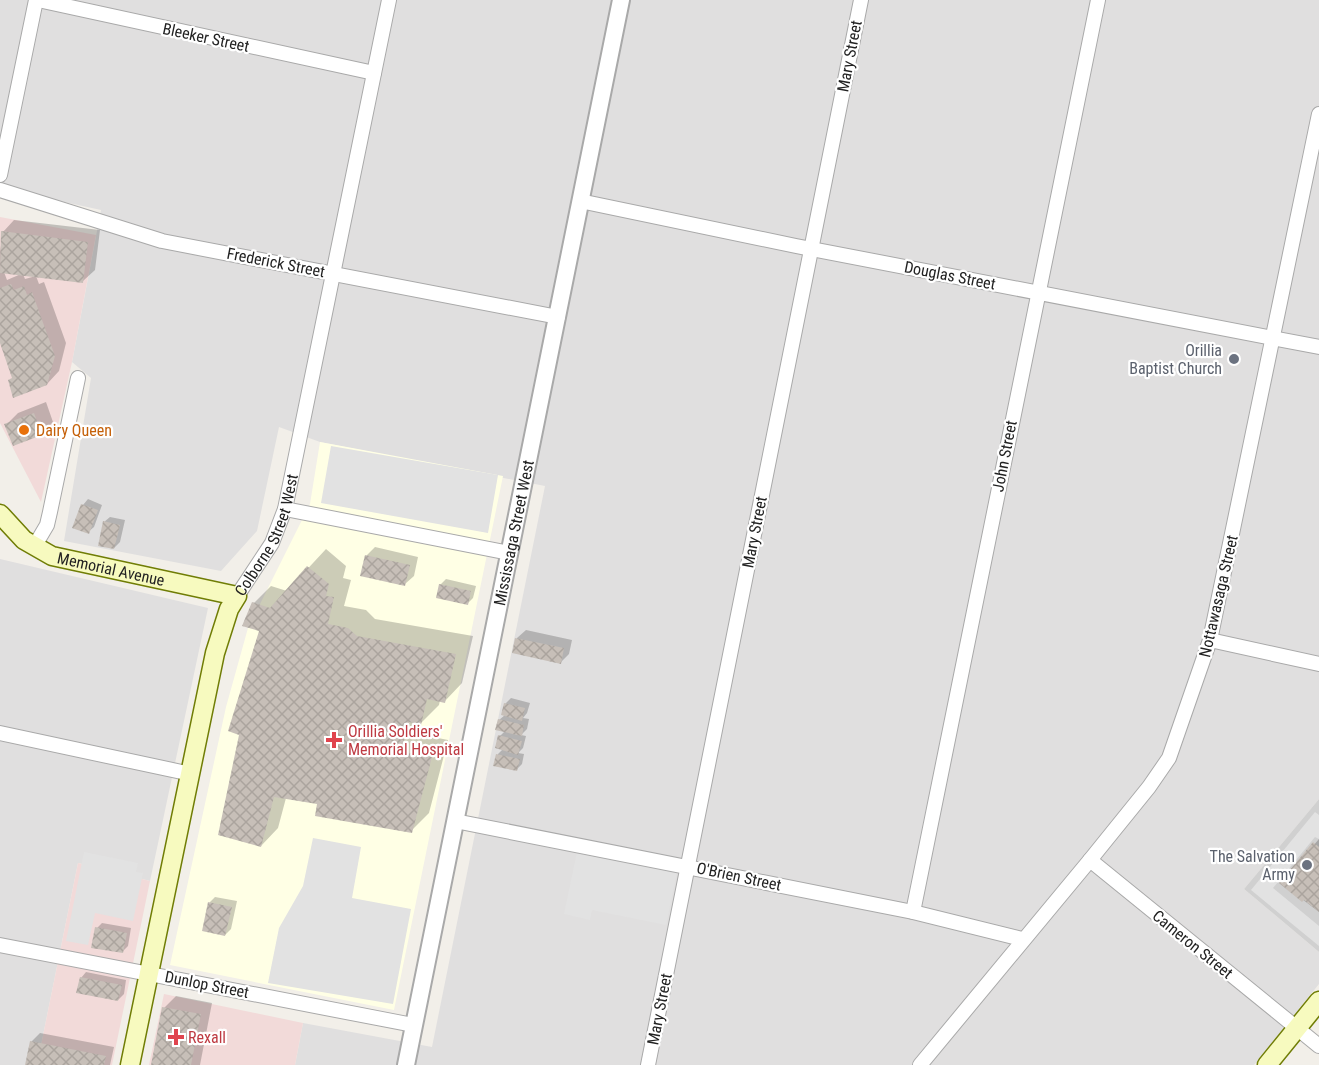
<svg xmlns="http://www.w3.org/2000/svg" width="1319" height="1065" font-family="'Roboto Condensed',sans-serif">
  <style>
    .residential { fill: #e0dfdf }
    .commercial { fill: #f2dad9 }
    .education { fill: #ffffe5 }
    .religious { fill: #d0d0d0 }
    .parking { fill: #e2e2e2 }
    .shadow { fill: #0003; fill-rule: evenodd }
    .building { fill: url(#building-cross-hatch) }
    .lines { fill: none; stroke-linecap: round; stroke-linejoin: round }
    .minor-casing { stroke: #a9a9a9; stroke-width: 16 }
    .tertiary-casing { stroke: #a9a9a9; stroke-width: 20 }
    .secondary-casing { stroke: #707d05; stroke-width: 21 }
    .minor { stroke: #fff; stroke-width: 14 }
    .tertiary { stroke: #fff; stroke-width: 16 }
    .secondary { stroke: #f7fabf; stroke-width: 18 }
    .worship-dot { fill: #6b7280; stroke: #fff; stroke-width: 2 }
    .food-dot { fill: #e8710a; stroke: #fff; stroke-width: 2 }
    .health-dot { fill: #e0444e; stroke: #fff; stroke-width: 2 }
    .labels { text-anchor: middle; stroke-width: 4.5; stroke-linejoin: round; paint-order: stroke }
    .street-label { font-size: 16px; fill: #222; stroke: #fff }
    .worship-label { font-size: 16px; fill: #5b616d; stroke: #fff; text-anchor: end }
    .food-label { font-size: 16px; fill: #c56008; stroke: #fff; text-anchor: start }
    .health-label { font-size: 16px; fill: #be3a42; stroke: #fff; text-anchor: start }
  </style>
  <defs>
    <pattern id="building-cross-hatch" width="8" height="8" patternUnits="userSpaceOnUse" patternTransform="scale(1.5)"><rect width="8" height="8" fill="#c7bfb8"/><path d="M0 0l8 8M0 8l8-8" fill="none" stroke="#aba49e"/></pattern>
  </defs>
  <rect width="100%" height="100%" fill="#f2efe9"/>
  <!-- residential -->
  <path class="residential" d="M0,0h1319v799l-75,90 75,63v32l-65,81h-959l8,-42 129,24 113,-561 -225,-44 -41,-15 -22,104 -36,40 -157,-30 27,-163 -19,-16 29,-152 -101,-22z
    M0,559l208,49 -58,273 -72,-18 -41,202h-37z"/>
  <!-- commercial -->
  <path class="commercial" d="M0,217l96,18 -24,127 -31,140 -41,-79z
    M78,863l72,18 -38,184h-75z
    M164,994l139,29 -8,42h-146z"/>
  <!-- education -->
  <path class="education" d="M320,442l183,34 -109,534 -224,-45 56,-258 22,-79 62,-124z"/>
  <!-- religious -->
  <path class="religious" d="M1319,799v153l-75,-63z"/>
  <!-- parking -->
  <path class="parking" d="M331,446l167,29 -10,58 -167,-30z
    M1315,812l4,3v24l-4,-2 -42,51 46,38v20l-68,-56z
    M313,838l48,9 -9,51 59,11 -18,95 -125,-21 11,-55 24,-42z
    M84,852l54,11 -2,9 7,1 -10,48 -38,-8 -7,32 -22,-4z
    M577,852l100,20 -11,53 -74,-15 -2,10 -26,-6z"/>
  <!-- shadow -->
  <path class="shadow" d="M14,220l86,10 -5,40 -12,11 -47,-5 3,8 5,-2 22,61 -7,28 -12,13 -34,-7 -13,-38v-66l3,-1 -3,-1v-19l3,-20zM4,272l17,2 -14,6zM23,274l13,2 -11,3z
    M46,402l7,20 -11,11 -28,11 -8,-19 12,-12z
    M88,499l14,6 -8,22 -6,5 -5,-27z
    M110,517l15,3 -5,22 -6,6 -10,-26z
    M375,547l43,10 -4,19 -9,8 -39,-28z
    M326,549l20,17 -3,12 8,2 -7,26 22,4 9,9 98,17 -11,47 -17,18 -5,-1 -1,5 -18,18 -3,11 30,6 -19,73 -18,18 -92,-28 -33,-5 -8,30 -17,18v-217l-7,-26 17,-17 16,5z
    M446,579l30,7 -3,12 -6,6 -27,-19z
    M526,630l46,10 -3,14 -9,9 -46,-11 3,-14z
    M511,698l19,5 -3,10 -4,5 6,1 -2,10 -6,6 5,1 -3,12 -5,5 6,1 -2,10 -6,6 -21,-5 3,-11 5,-5 -3,-13 5,-5 -6,-11 6,-5v-11z
    M1319,839v73l-38,-29z
    M215,897l22,4 -6,28 -6,6 -21,-5 6,-28z
    M102,923l29,5 -3,18 -6,6 -25,-24z
    M86,972l40,8 -2,14 -6,6 -37,-22z
    M176,996l36,7 -12,62h-48l12,-57z
    M40,1033l74,14 -4,18h-83l4,-23z"/>
  <!-- building -->
  <path class="building" d="M1,231l87,11 -5,41 -83,-10z
    M11,284l3,6 10,-4 3,9 5,-3 23,64 -8,29 -34,13 -5,-18 4,-2 -12,-35v-55z
    M34,413l8,22 -29,11 -9,-22z
    M81,504l17,6 -9,24 -17,-6z
    M103,521l17,4 -6,24 -16,-3z
    M365,555l45,10 -5,21 -45,-10z
    M307,566l22,18 -3,12 8,1 -6,27 20,4 9,8 99,18 -11,49 -18,-4 -6,26 -12,-3 -8,29 31,6 -20,76 -97,-17 2,-12 -43,-7 -13,50 -43,-12 21,-100 -11,-4 31,-100 -17,-5 10,-24 18,6z
    M439,584l32,7 -3,14 -32,-7z
    M515,638l49,10 -3,16 -49,-11z
    M504,703l21,5 -3,13 -21,-6z
    M498,719l26,6 -2,11 -27,-6z
    M498,735l24,6 -4,14 -23,-7z
    M496,754l24,5 -3,12 -24,-5z
    M1313,842l6,5v65l-15,-12 -2,2 -23,-19z
    M208,902l24,5 -7,29 -23,-5z
    M95,927l32,6 -4,20 -32,-5z
    M80,977l42,8 -4,16 -42,-8z
    M162,1007l39,7 -10,51h-40z
    M30,1041l76,15 -2,9h-79z"/>
  <g class="lines">
    <defs>
      <g id="minor">
        <path d="M38,0l336,73"/>
        <path d="M0,175l36,-175"/>
        <path d="M0,190l162,51 396,76"/>
        <path d="M580,201l216,45 523,101"/>
        <path d="M285,509l224,44"/>
        <path d="M34,547l13,-22 3,-13 28,-134"/>
        <path id="s1" d="M237,596l35,-53 13,-34 104,-509"/>
        <path d="M1210,640l109,24"/>
        <path d="M0,733l191,41"/>
        <path d="M455,821l458,91 109,27"/>
        <path d="M1090,860l229,186"/>
        <path d="M913,912l185,-912"/>
        <path d="M0,945l413,80"/>
        <path d="M648,1065l213,-1065"/>
        <path d="M920,1065l170,-205 59,-73 20,-29 41,-118 109,-526"/>
      </g>
      <g id="tertiary">
        <path id="s2" d="M406,1065l215,-1065"/>
      </g>
      <g id="secondary">
        <path id="s3" d="M0,514l24,26 28,16 185,40 -8,13 -14,44 -85,412"/>
        <path d="M1267,1065l52,-64"/>
      </g>
    </defs>
    <!-- minor casing -->
    <use href="#minor" class="minor-casing"/>
    <!-- tertiary casing -->
    <use href="#tertiary" class="tertiary-casing"/>
    <!-- secondary casing -->
    <use href="#secondary" class="secondary-casing"/>
    <!-- minor -->
    <use href="#minor" class="minor"/>
    <!-- tertiary -->
    <use href="#tertiary" class="tertiary"/>
    <!-- secondary -->
    <use href="#secondary" class="secondary"/>
  </g>
  <!-- markers -->
  <g class="worship-dot">
    <circle cx="1234" cy="359" r="6"/>
    <circle cx="1307" cy="865" r="6"/>
  </g>
  <circle class="food-dot" cx="24" cy="430" r="6"/>
  <g class="health-dot">
    <path d="M331 731h6v6h6v6h-6v6h-6v-6h-6v-6h6z"/>
    <path d="M173 1028h6v6h6v6h-6v6h-6v-6h-6v-6h6z"/>
  </g>
  <g class="labels">
    <!-- street labels -->
    <g class="street-label">
      <text transform="translate(206 37) rotate(12)" y="6">Bleeker Street</text>
      <text transform="translate(849 56) rotate(-79)" y="6">Mary Street</text>
      <text transform="translate(276 262) rotate(11)" y="6">Frederick Street</text>
      <text transform="translate(950 275) rotate(11)" y="6">Douglas Street</text>
      <text transform="translate(1004 456) rotate(-79)" y="6">John Street</text>
      <text dy="6" stroke="none"><textPath href="#s2" startOffset="543">Mississaga Street West</textPath></text>
      <text transform="translate(754 532) rotate(-79)" y="6">Mary Street</text>
      <text dy="6" stroke="none"><textPath href="#s1" startOffset="69">Colborne Street West</textPath></text>
      <text dy="6" stroke="none"><textPath href="#s3" startOffset="128">Memorial Avenue</textPath></text>
      <text transform="translate(1218 596) rotate(-77)" y="6">Nottawasaga Street</text>
      <text transform="translate(739 876) rotate(12)" y="6">O'Brien Street</text>
      <text transform="translate(1193 944) rotate(39)" y="6">Cameron Street</text>
      <text transform="translate(207 984) rotate(11)" y="6">Dunlop Street</text>
      <text transform="translate(659 1009) rotate(-79)" y="6">Mary Street</text>
    </g>
    <!-- worship labels -->
    <g class="worship-label">
      <text x="1222" y="356">Orillia<tspan x="1222" dy="18">Baptist Church</tspan></text>
      <text x="1295" y="862">The Salvation<tspan x="1295" dy="18">Army</tspan></text>
    </g>
    <!-- food labels -->
    <g class="food-label">
      <text x="36" y="436">Dairy Queen</text>
    </g>
    <!-- health labels -->
    <g class="health-label">
      <text x="348" y="737">Orillia Soldiers'<tspan x="348" dy="18">Memorial Hospital</tspan></text>
      <text x="188" y="1043">Rexall</text>
    </g>
  </g>
</svg>
